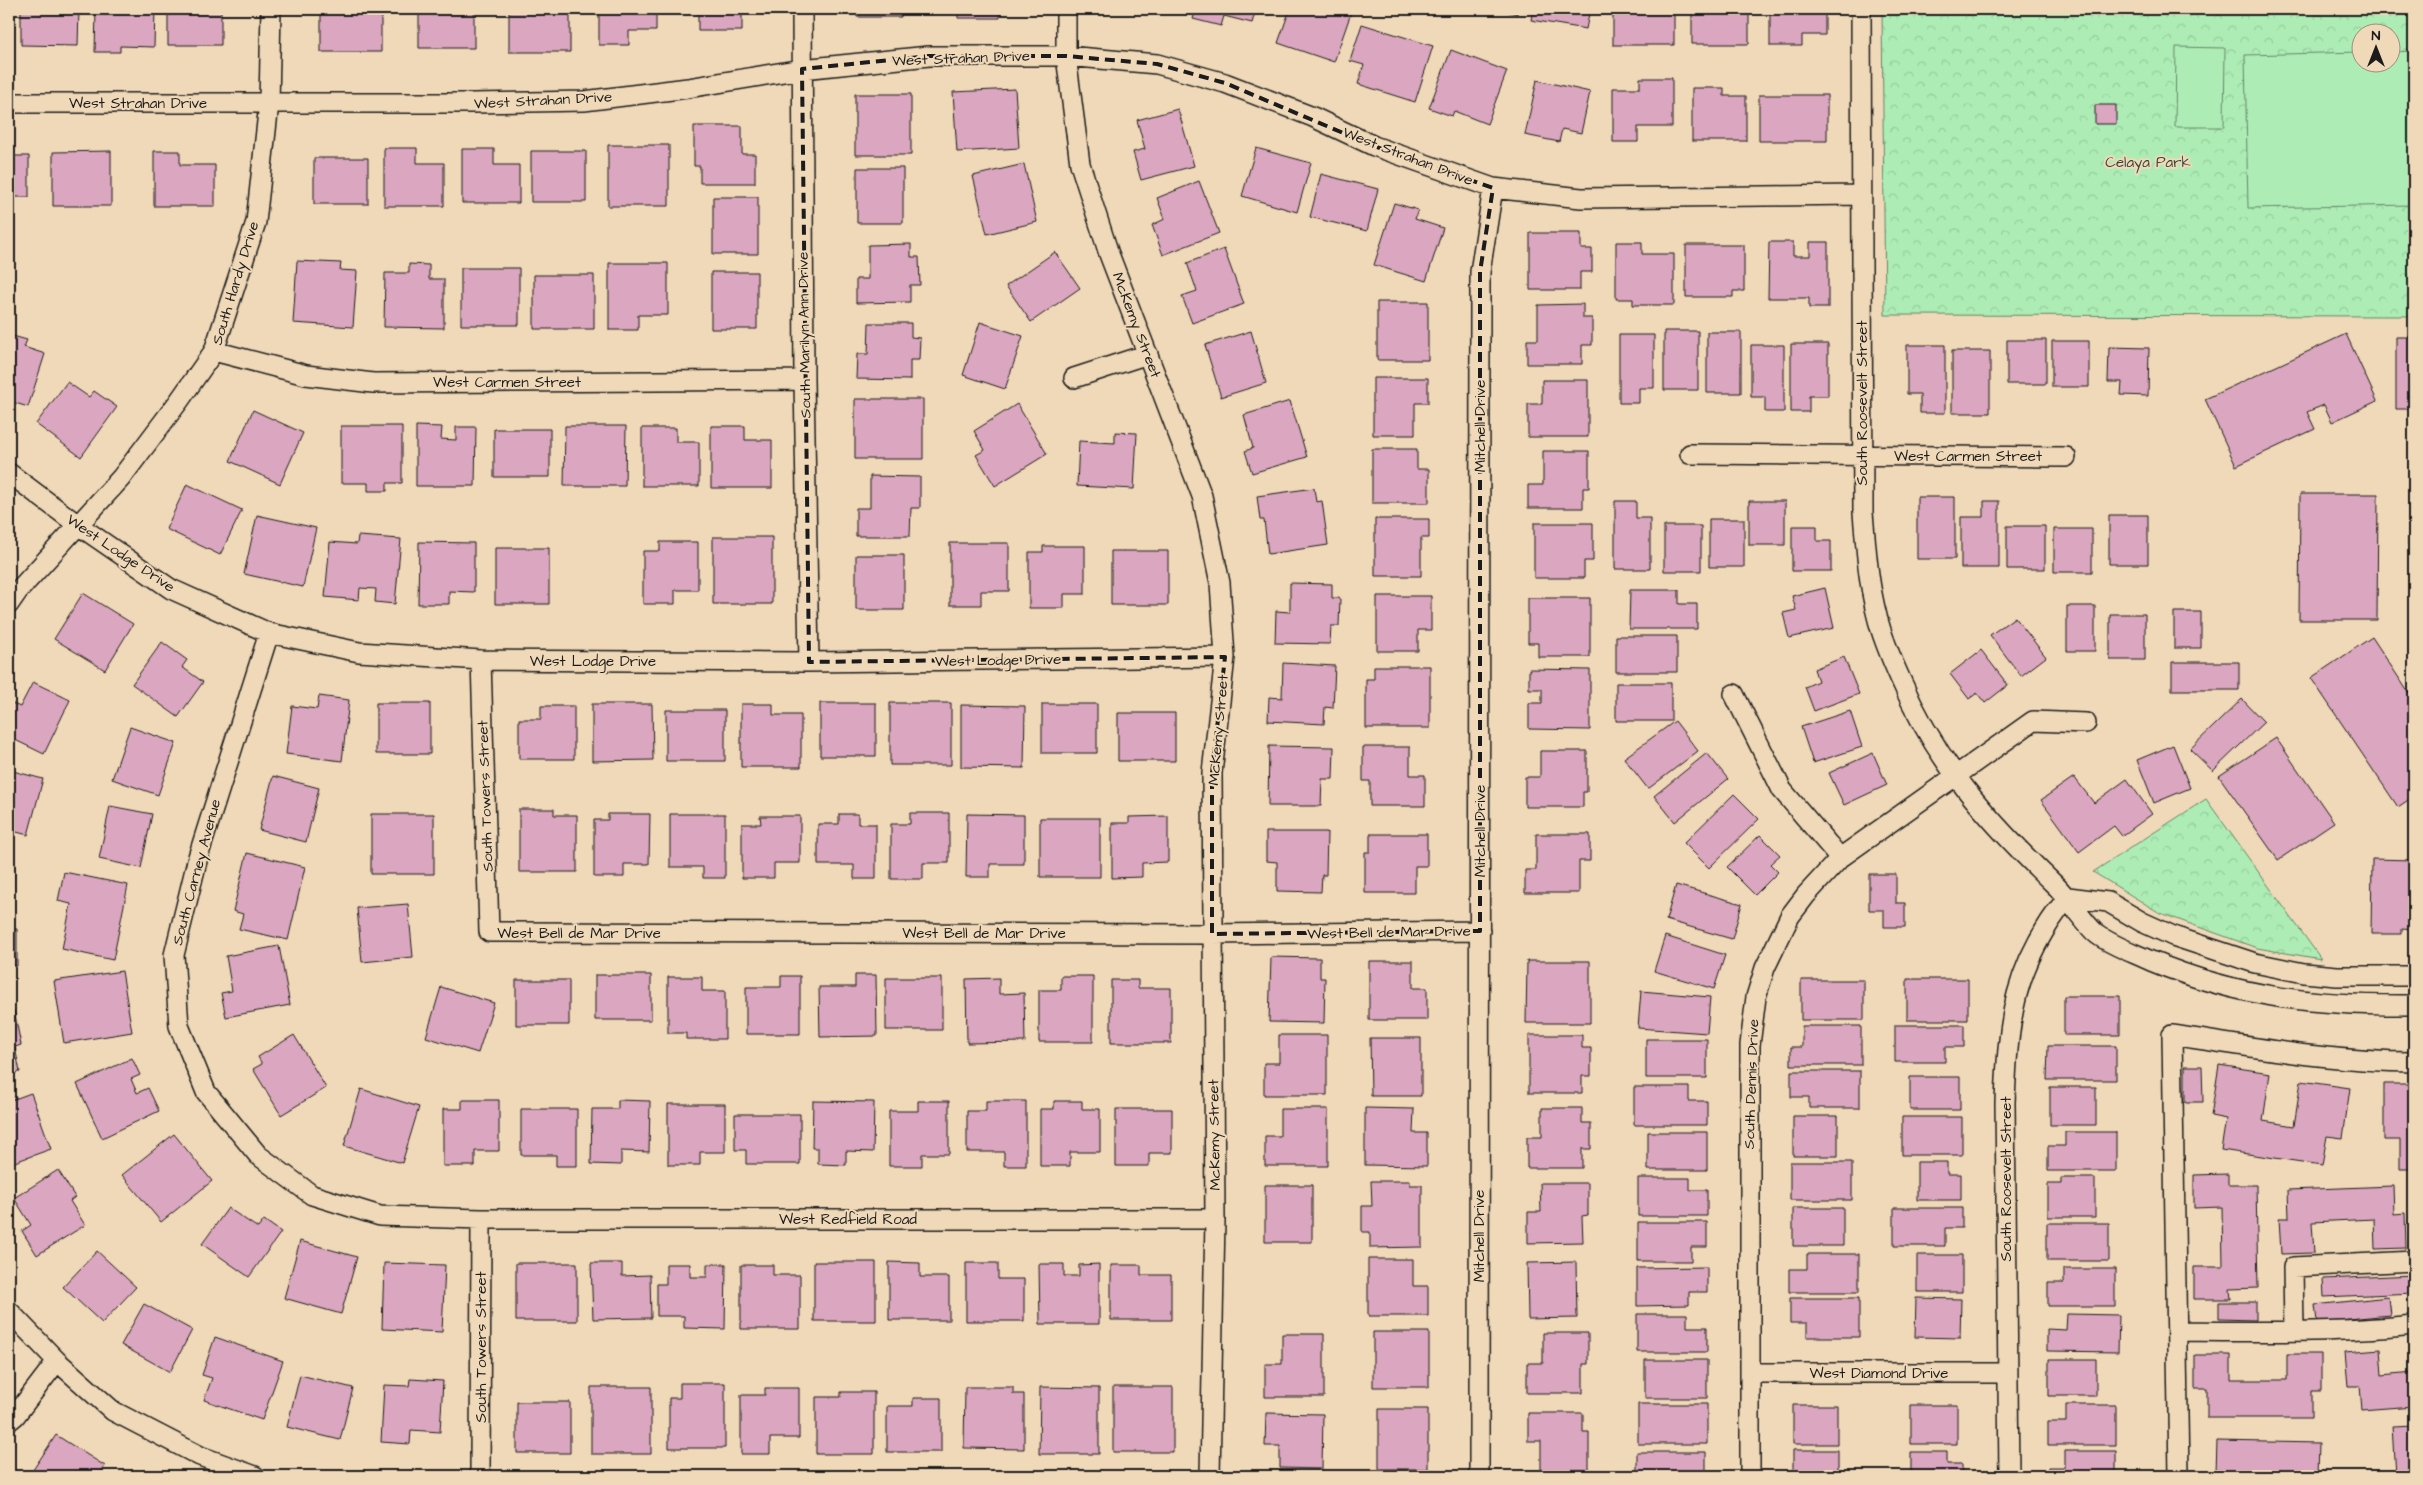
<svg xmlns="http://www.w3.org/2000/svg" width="2423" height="1485" font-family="'Architects Daughter',sans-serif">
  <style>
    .park { fill: url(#park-crowns); stroke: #648468; fill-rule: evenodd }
    .garden { fill: #adedb5; stroke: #648468 }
    .building { fill: #dba6bf; stroke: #1c1c1c }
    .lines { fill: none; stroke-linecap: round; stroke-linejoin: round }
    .minor-casing { stroke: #1c1c1c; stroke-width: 22 }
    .minor { stroke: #f0d9b8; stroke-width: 19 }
    .marked { fill: none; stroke: #1c1c1c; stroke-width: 4; stroke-dasharray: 10 6; stroke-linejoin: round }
    .labels { text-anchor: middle; stroke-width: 4; stroke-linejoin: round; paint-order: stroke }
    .street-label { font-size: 15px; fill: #1c1c1c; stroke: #f0d9b8 }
    .park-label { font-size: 15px; fill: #39463b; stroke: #f0d9b8 }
  </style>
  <defs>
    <pattern id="park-crowns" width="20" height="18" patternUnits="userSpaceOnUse" patternTransform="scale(1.25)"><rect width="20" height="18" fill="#adedb5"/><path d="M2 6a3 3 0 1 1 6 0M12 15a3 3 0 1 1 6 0" fill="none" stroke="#94cb9b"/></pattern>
  </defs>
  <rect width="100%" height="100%" fill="#f0d9b8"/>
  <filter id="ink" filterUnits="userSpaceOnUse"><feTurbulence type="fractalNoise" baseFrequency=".02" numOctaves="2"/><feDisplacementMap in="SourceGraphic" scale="10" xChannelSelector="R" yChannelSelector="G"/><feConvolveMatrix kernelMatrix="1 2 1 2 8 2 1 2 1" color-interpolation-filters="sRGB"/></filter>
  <g filter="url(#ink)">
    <!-- park -->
    <path class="park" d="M1882,9h532v307l-529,-1zM2360,32h30v30h-30z
      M2206,799l115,160 -64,-11 -97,-35 -67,-41z"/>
    <!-- garden -->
    <path class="garden" d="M2176,47l49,1 -1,79h-49z
      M2414,51v154l-166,3 -3,-153 115,-3v10h30l1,-10z"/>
    <!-- building -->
    <path class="building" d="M21,9h58l-1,37 -57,-1z
      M96,9h59l-1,38 -34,-1v6h-25z
      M168,9h53v36h-53z
      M321,9h60v43h-60z
      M419,9h55v39h-55z
      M509,9h61v43h-61z
      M599,9h57v22h-27v14h-30z
      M698,9h56v1h-12v21h-44z
      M857,9h44v8h-44z
      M958,9h42v9h-42z
      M1143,9h23l-1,3z
      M1196,9h60l-4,14 -28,-7 -3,10 -28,-7z
      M1290,9l62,1 -18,52 -56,-19z
      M1497,9h21l-1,5z
      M1533,9h57l-4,20 -55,-9z
      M1613,9h61v36h-61z
      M1692,9h57v35h-57z
      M1770,9h55v26h-23v11h-32z
      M1362,24l71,22 -18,56 -57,-18 6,-19 -14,-4z
      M1451,50l56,21 -20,53 -33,-13 -2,5 -23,-8z
      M1640,78h32v49h-34v15h-25v-54h27z
      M1537,80l53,12 -9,41 -19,-4 -3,13 -34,-7z
      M1692,88h32v8h22v45h-54z
      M1015,89l4,59 -62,4 -4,-60z
      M855,94h56v61h-56z
      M1759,95h68v46h-68z
      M2095,105h21v19h-21z
      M1178,109l16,57 -53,14 -8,-28 12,-3 -8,-29z
      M694,126h48v28h13v29h-55v-17h-6z
      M608,145h61v61h-61z
      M384,148h33v15h27v43h-60z
      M1256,148l55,15 -14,49 -55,-16z
      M462,149h32v16h25v38h-57z
      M111,151v55h-58v-54z
      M154,151h26v14h35v41h-61z
      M531,151h55v51h-55z
      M9,156h20v41h-20z
      M314,158h54v46h-54z
      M1024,164l13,58 -50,12 -14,-58z
      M857,168h46v55h-46z
      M1321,174l57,15 -11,42 -57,-14z
      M1199,181l20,52 -56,22 -11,-30 13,-6 -8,-21z
      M713,197h45v57h-45z
      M1394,203l24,7 -3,9 28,9 -17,53 -52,-16z
      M1530,233h51v16h11v23h-12v18h-50z
      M1616,242h26v12h32v51h-41v-6h-17z
      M1769,242h24v14h17v-14h18v66h-19v-10h-41z
      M911,244v13h8l1,28h-10v17l-54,1v-24h12v-34z
      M1686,245h58v46h-11v6h-47z
      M1224,249l20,55 -52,19 -10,-27 15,-5 -10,-28z
      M1055,252l25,36 -49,34 -25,-36z
      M297,261l44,2 -1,7 17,1 -4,56 -60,-4z
      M609,263h59v52h-30v15h-29z
      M409,264l20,1v14h15v49l-60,-1 1,-54h24z
      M461,268h58v57h-58z
      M711,272h46v57h-46z
      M534,275h60v54h-60z
      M1377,302h51v58h-51z
      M1583,304v14h9v27h-10v19h-55v-24h11v-35z
      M980,322l43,14 -18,53 -42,-14z
      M869,323h42v14l9,1 -1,22h-9v20l-54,-1 1,-25h11z
      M1251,331l15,52 -45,14 -16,-52z
      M1664,331h34v59h-34z
      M1707,332h34v61h-34z
      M2346,334l31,67 -45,21 -8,-17 -17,7 8,17 -79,37 -31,-67z
      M9,335l18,5 -3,7 21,7 -17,53 -19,-6z
      M1619,335h35v53h-15v15h-20z
      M2396,337h18v72h-18z
      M2007,340h39v44h-39z
      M2052,341h37v46h-37z
      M1791,344h37v52h-19v16h-18z
      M1751,345h33v67h-19v-15h-14z
      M1907,345h38v68h-25v-19h-13z
      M2109,347l40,1 -1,48 -27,-1 1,-13h-14z
      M1952,351h38v62h-38z
      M1373,378h55v25h-13v32h-42z
      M1542,380h46v57h-60v-33h14z
      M67,382l22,15 5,-6 23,16 -36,50 -45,-33z
      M855,399h68v60h-68z
      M1290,401l17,56 -55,16 -7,-22 8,-3 -9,-33z
      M1017,404l30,50 -52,32 -19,-31 9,-5 -11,-19z
      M253,410l50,23 -23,51 -50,-23z
      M341,426h61v57h-15v8h-19v-8h-27z
      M416,426l26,1 -1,12 15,1v-13h20l-1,59h-59z
      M565,426h61l-1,60h-61z
      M711,426h34v14h27v48h-61z
      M642,428h34v14h23v44h-57z
      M494,429h56v48h-56z
      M1115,432l22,1 -3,56 -57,-3 2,-45 36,2z
      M1372,449h45v20h12v34h-57z
      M1543,451h46v37h-6v20h-55v-23h15z
      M2409,473h5v72h-6z
      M870,476l50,1v31h-9l-1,28h-54v-28h14z
      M187,484l55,26 -22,45 -54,-26z
      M1314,488l2,14 6,-1 6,44 -60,9 -4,-34h-4l-3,-24z
      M2300,494h78l-1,126h-78z
      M1917,497h38v62h-38z
      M1615,501h21v17h14v51h-35z
      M1749,501h36v44h-36z
      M1984,501h15v67h-38v-51h23z
      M257,515l59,13 -13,59 -59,-13z
      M2109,515h39v49h-39z
      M1375,519h54v19h-8v38h-46z
      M1709,519h35v48h-35z
      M1534,523h59v38h-9v17h-50z
      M1664,526h37v45h-37z
      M1792,526h25v15h14v30h-39z
      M2007,526h38v43h-38z
      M2054,529h38v43h-38z
      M358,536l43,3 -6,65 -20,-2 1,-13 -16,-1 -1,12 -34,-3 5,-55 27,2z
      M713,537h59v67h-59z
      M419,542l55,1v49l-25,-1v13h-31z
      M660,542h38v48h-23v14h-32v-53h17z
      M950,543h59v48h-28v14h-31z
      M1043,546h42v48h-21v14h-35v-56h14z
      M495,548h54v56h-54z
      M1111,551h57v54h-57z
      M856,555h48v55h-48z
      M1290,583l42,1v14h8l-1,28h-8l-1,18 -55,-1 1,-32 14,1z
      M1825,588l9,40 -45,10 -6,-25 13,-3 -4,-14z
      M1630,590h49v14h18v25h-68z
      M83,593l50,31 -28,46 -51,-31z
      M1377,596h54v34h-13v21h-41z
      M1528,598h62v59h-52v-14h-10z
      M2067,606h28v45h-28z
      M2174,612h27v36h-27z
      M2110,614h35v46h-35z
      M2015,617l31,40 -25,19 -31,-41z
      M1616,636h61v36h-61z
      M2372,637l42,64v95l-16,11 -87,-129z
      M162,642l25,18 -5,7 21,15 -25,35 -46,-33z
      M1981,650l27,35 -23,18 -8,-10 -8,6 -19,-25z
      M1844,657l15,37 -45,17 -9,-24 13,-6 -4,-12z
      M2172,662h67v28h-67z
      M1283,663l52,3 -2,42 -8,-1 -1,17 -56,-3 1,-24 13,1z
      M1374,666h56v62h-64v-49h8z
      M1529,669l61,1v60l-61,-1v-26h13v-14h-13z
      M33,682l37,18 -26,54 -35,-17v-35l11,5z
      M1616,683h55v38h-55z
      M319,696l30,4 -7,61 -56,-7 6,-48 25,3z
      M2242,699l22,23 -51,49 -23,-22z
      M376,703h54v51h-54z
      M820,703h56v53h-56z
      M890,703h61v62h-61z
      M592,704h60l1,56 -61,1z
      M741,704h32v11h28v52h-60z
      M1042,704h55v49h-55z
      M961,705l64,1 -1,62 -63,-1z
      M541,706h33v53h-55v-40h22z
      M666,710h59v51h-59z
      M1850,711l12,36 -49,16 -12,-36z
      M1118,713h57v48h-57z
      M1675,721l23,30 -50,38 -24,-31z
      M130,727l46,16 -18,52 -46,-16z
      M2276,738l58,84 -56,38 -59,-84z
      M2173,745l17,43 -36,15 -17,-43z
      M1269,746l65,1 -1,32h-11l-1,27h-53z
      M1363,747h47v28h15v31h-55v-25h-7z
      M1540,751h47v41h-4v15h-58v-30h15z
      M1707,753l21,26 -53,43 -21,-26z
      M1873,753l14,32 -43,20 -15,-32z
      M9,770l34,9 -15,56 -19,-5z
      M273,776l46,12 -13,54 -47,-12z
      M2074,777l20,26 33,-24 25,35 -30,22 -8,-10 -35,26 -38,-52z
      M1734,794l25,25 -50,49 -25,-25z
      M110,806l42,8 -11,54 -42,-9z
      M519,809h35v6h23v57h-58z
      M910,813h39v50h-26v16h-32v-55h19z
      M371,814h63v60h-63z
      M608,814h42l-1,50h-25v13h-30v-57h14z
      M670,814h55v64h-22v-11h-33z
      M839,814h19v10h18v55h-22v-14h-36v-41h21z
      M967,814l57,1v49h-34v13h-24z
      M760,816h40v47h-26v15h-32v-54h19z
      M1168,816v46l-26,1v14l-30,1v-55h17v-6z
      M1040,818h60v59h-60z
      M1266,832h61l-1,43h-4l-1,17 -44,-1v-29l-11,-1z
      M1370,834h57v32h-12v27h-50v-41h5z
      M1536,834h54v27h-11v32h-54v-23h11z
      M1760,835l20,20 -10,9 8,8 -23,23 -28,-28z
      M247,853l58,14 -17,73 -49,-11 4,-15 -10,-3z
      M9,857h5l-1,57h-4z
      M2372,859l42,1v70l-12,-1v5h-31z
      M64,872l64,13 -15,75 -51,-11 9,-45 -13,-3z
      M1869,874h27v29h9v24h-21v-17h-15z
      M1676,885l66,19 -10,35 -66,-19z
      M408,904l5,53 -51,5 -5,-54z
      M9,929h8v37h-8z
      M1665,936l60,19 -11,34 -60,-18z
      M279,946l11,59 -64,12 -5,-24 11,-2 -6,-35z
      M1271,957l49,1v20h5l-1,45 -55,-1z
      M1369,961h44v27h14v32h-58z
      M1527,961h63v62h-64z
      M122,971l10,61 -68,11 -10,-62z
      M595,975h56v45h-56z
      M855,975h21l1,61 -57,1 -1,-50h36z
      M781,976h19v58h-54v-47h35z
      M1061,976h32v66h-54v-52h22z
      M668,977h34v14h23v48h-39v-6h-18z
      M886,978h56v52h-56z
      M999,978v16l25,-1 1,49 -58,1 -1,-64z
      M1907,979h61v41h-61z
      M516,980h53v45h-53z
      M1111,980h27v8h33v55h-60z
      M1801,980h63v40h-63z
      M441,987l53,16 -16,50 -52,-16z
      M1641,991l69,6 -3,36 -69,-5z
      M2064,996h56v39h-56z
      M14,1010l7,35 -6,2 5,25 -11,2v-62z
      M1895,1025h69v22h-19v15h-50z
      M1802,1026h59v39h-70v-18h11z
      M294,1035l32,53 -45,27 -28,-46 9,-5 -4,-7z
      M1279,1035h48v60h-63v-32h15z
      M1529,1035h53v13h9v28h-9v17h-53z
      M1370,1038h51v58h-50z
      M1646,1039h61v39h-61z
      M2048,1046h68v34h-69z
      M132,1058l8,17 -9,4 6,14 11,-5 11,23 -57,27 -25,-54z
      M2219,1065l51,8 -7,48 31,5 7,-45 49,7 -7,50 -16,-2 -5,29 -101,-15 5,-31 -15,-3z
      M2185,1066h17l1,36h-18z
      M1791,1071h69v37h-51v-11h-18z
      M1910,1077h50v33h-50z
      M2384,1084h30v85h-14v-29h-16z
      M1634,1087h55v14h18v24h-73z
      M2050,1087h46v38h-46z
      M361,1089l58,18 -17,56 -58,-17z
      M31,1093l20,56 -42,15v-63z
      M462,1100h37v51h-24v15h-32v-57h19z
      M618,1100l32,1 -1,51 -28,-1v14l-30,-1 1,-55h26z
      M813,1101l61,1 -1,50 -27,-1v14l-28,-1v-16h-6z
      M918,1101h31v53h-27v12h-33v-55h29z
      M986,1101h40v65h-22v-14h-37v-41h19z
      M1054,1101h28v8h18v43h-30v14h-30v-57h14z
      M668,1104h57v48h-25v13h-32z
      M1365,1108l49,1 -1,24h14v33l-62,-1z
      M1542,1108h40v15h9v26h-9v19h-55v-31h15z
      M521,1109h56v57h-21v-11h-35z
      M1116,1109h56v44h-23v13h-33z
      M1280,1109h48v57h-63v-30h15z
      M735,1114h65v50h-54v-14h-11z
      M1793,1116h45v40h-45z
      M1902,1117h60v38h-60z
      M1648,1132h59v38h-59z
      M2065,1132h51v39h-68v-25h17z
      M174,1134l38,47 -51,41 -39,-47z
      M1790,1162h62v38h-62z
      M1917,1162h30v12h14v26h-44z
      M58,1170l17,27 -5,4 15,24 -48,30 -15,-24 9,-6 -17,-27z
      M2228,1174v11h28l2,103 -28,1 1,10h-37v-32h29l-1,-60 -28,1v-33z
      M1638,1178h52v12h17v26h-69z
      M2061,1178h34v39h-47v-33h13z
      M1371,1181h39v4h12v62l-52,1v-16h-8v-26h10z
      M1540,1183h48v32l-6,1 1,26 -55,1v-31h13z
      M1265,1185h47v57h-47z
      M2393,1186l1,28 11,-1 1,35 -31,1 -1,-30 -62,3 2,31 -33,1 -2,-36h10l-1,-28z
      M228,1208l30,20 6,-8 17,12 -32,45 -47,-33z
      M1793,1208h50v38h-50z
      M1894,1208h68v20h-17v18h-51z
      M1638,1222h69v25h-16v14h-53z
      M2047,1223h62v38h-62z
      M300,1241l57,16 -16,57 -57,-16z
      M97,1251l39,36 -34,36 -39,-36z
      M1807,1254h52v38h-70v-23h18z
      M1917,1255h45v37h-45z
      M1368,1259h45v27h15v30h-60z
      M814,1262h62v59h-62z
      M889,1262l31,1v14h29v43h-60z
      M1576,1262l1,56 -49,1 -1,-56z
      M384,1263l61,2 -3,67 -60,-3z
      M516,1263h61v58h-61z
      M591,1263h31v13l28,-1 1,43 -58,1z
      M966,1263h32v16h26v42h-58z
      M666,1264h24v13h17v-13h19l-1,65 -41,-1v-12h-27v-32h9z
      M1039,1264h25v12h15v-11l20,-1v60h-59z
      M741,1265h32v10h27v54h-59z
      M1111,1265h30v10h30v45h-60z
      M1707,1267v25h-18v13l-52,1v-38z
      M2064,1269h51v37h-67v-23h16z
      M2414,1275v18l-90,4 -1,-18z
      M2388,1297l2,18 -73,7 -2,-17z
      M1790,1298h69v39h-52v-14h-17z
      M1916,1298l45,1 -1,39 -45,-1z
      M2219,1302h37v18l-37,-1z
      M144,1304l48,26 -22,42 -49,-27z
      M1637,1314h50v13h20v25h-70z
      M2067,1314l52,1 -1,37 -71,-1v-22l19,1z
      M1373,1332h56v55h-56z
      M1543,1333h45v31h-5v29h-56v-30h16z
      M1282,1334h42v63h-59v-33h17z
      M215,1337l68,24 -21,59 -58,-20 8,-22 -10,-3z
      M2380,1349l2,26 32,-3v34l-52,4 -2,-24h-12l-3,-34z
      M2287,1354h34v37h-10v27h-104v-30h-12v-33h36v25h56z
      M2049,1359h47v37h-47z
      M1645,1360h62v38h-62z
      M300,1375l53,13 -13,52 -53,-13z
      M410,1379l33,2 -3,51 -29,-2 -1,14 -29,-2 3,-57 25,1z
      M680,1383h45v65h-56v-50h11z
      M591,1387h60v67h-60z
      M965,1387h48v7h11v55l-60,-1z
      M1040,1387l59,1v66h-60z
      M1113,1387h60v65h-60z
      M765,1388h34v50h-29v16h-29v-59h24z
      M841,1392h33v62h-58v-57h25z
      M913,1398h28v54h-54v-46h26z
      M517,1402h53v51h-53z
      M1638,1404h69v40h-69z
      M1793,1405h44v39h-44z
      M1911,1405h46v39h-46z
      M2066,1405h50v40h-68v-23h18z
      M1379,1409h49v60h-49z
      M1266,1413l57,1 -1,55 -42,-1v-22h-15z
      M1528,1413h55v19h6v38h-48v-29h-13z
      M2414,1426v50h-19l-3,-49z
      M56,1435l49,31 -7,10h-69z
      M2217,1441l102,2 -1,31 17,1v1h-136v-4h17z
      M1793,1450h45v26h-45z
      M2065,1451h51v25h-68v-9h17z
      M1637,1452h69v24h-69z
      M1911,1452h36v12h15v12h-51z"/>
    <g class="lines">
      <defs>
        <path id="minor" d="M802,9l2,371 5,282
          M1066,9v47l14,108 29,90 93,242 18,87 5,74 -13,116 3,446 -5,257
          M1861,9l2,504c3,34 5,69 14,103 5,21 14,42 23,62 37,86 88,143 155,207 14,13 31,42 43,50 15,11 36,18 53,26 89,37 168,45 263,44
          M9,103h464l111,-2 104,-13 114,-19 127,-13h137l91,8 68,19 88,34 61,29 119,42 88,10 280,-3
          M214,351l92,24 67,8 431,-3
          M1074,378l74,-24
          M1690,454l376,3
          M9,473l69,52 93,64 98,44 90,19 122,8 328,2 416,-5
          M9,604l9,-13 103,-113 58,-77 35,-50 42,-129 13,-119 2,-94
          M269,633l-71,224 -24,98 5,71 27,66 52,63 54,40 68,21 101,3h734
          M481,660l8,272 723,2 268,-3
          M1734,694l48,96 58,68
          M2068,897l40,5 34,20 31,14 82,27 49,10 33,3h77
          M9,1311l48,50 56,50 87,45 55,20
          M2294,1330l-1,-63 121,-6
          M2177,1331c79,1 159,2 237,-6
          M1750,1373h257
          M9,1421l6,-5 42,-55
          M480,1476l1,-257
          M1479,1476l1,-1204 13,-84
          M1750,1476v-431l6,-48 9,-29 12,-25 13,-27 16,-21 34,-37 193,-137 53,2
          M2009,1476l-4,-373c3,-83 8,-138 63,-206
          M2179,1476l-7,-441c80,12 161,27 242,27"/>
      </defs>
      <!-- minor casing -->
      <use href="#minor" class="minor-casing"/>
      <!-- minor -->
      <use href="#minor" class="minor"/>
    </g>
  </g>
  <!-- marked area -->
  <path class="marked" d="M929,56h137l91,8 68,19 149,63 119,42 -13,84v659l-268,3v-161l13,-116 -416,5 -7,-593z"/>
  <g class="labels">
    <!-- street labels -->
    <g class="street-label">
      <text transform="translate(961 58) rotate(-2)" y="5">West Strahan Drive</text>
      <text transform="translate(543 100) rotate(-3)" y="5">West Strahan Drive</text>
      <text x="138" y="108">West Strahan Drive</text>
      <text transform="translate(1408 156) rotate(21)" y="5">West Strahan Drive</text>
      <text transform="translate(235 283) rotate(-73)" y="5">South Hardy Drive</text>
      <text transform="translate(1137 325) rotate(69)" y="5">McKemy Street</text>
      <text transform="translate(804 335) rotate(-91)" y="5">South Marilyn Ann Drive</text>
      <text x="507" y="387">West Carmen Street</text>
      <text transform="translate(1862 403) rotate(-90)" y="5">South Roosevelt Street</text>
      <text transform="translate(1480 426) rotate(-90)" y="5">Mitchell Drive</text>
      <text x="1968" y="461">West Carmen Street</text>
      <text transform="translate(121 553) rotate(34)" y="5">West Lodge Drive</text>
      <text transform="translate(998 660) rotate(-1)" y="5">West Lodge Drive</text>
      <text x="593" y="666">West Lodge Drive</text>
      <text transform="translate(1218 730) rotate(-85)" y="5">McKemy Street</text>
      <text transform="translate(485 796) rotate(-92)" y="5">South Towers Street</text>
      <text transform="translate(1480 831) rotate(-90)" y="5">Mitchell Drive</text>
      <text transform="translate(196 872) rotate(-75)" y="5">South Carney Avenue</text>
      <text transform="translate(1389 932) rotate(-1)" y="5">West Bell de Mar Drive</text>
      <text x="579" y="938">West Bell de Mar Drive</text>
      <text x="984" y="938">West Bell de Mar Drive</text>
      <text transform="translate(1751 1084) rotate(-88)" y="5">South Dennis Drive</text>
      <text transform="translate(1214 1135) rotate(-91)" y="5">McKemy Street</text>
      <text transform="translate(2006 1179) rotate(-90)" y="5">South Roosevelt Street</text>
      <text x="848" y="1224">West Redfield Road</text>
      <text transform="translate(1479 1236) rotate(-90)" y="5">Mitchell Drive</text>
      <text transform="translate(481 1347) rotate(-90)" y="5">South Towers Street</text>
      <text x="1879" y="1378">West Diamond Drive</text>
    </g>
    <!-- park labels -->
    <g class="park-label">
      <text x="2148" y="167">Celaya Park</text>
    </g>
  </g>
  <!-- margin -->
  <rect width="2423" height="1485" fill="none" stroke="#f0d9b8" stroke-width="30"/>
  <rect x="15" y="15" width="2393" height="1455" fill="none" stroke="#1c1c1c" stroke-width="2" filter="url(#ink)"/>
  <!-- north arrow -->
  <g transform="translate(2376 48)"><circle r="24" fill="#f0d9b8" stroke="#9b8d7a"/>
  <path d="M0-4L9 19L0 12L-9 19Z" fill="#1c1c1c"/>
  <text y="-8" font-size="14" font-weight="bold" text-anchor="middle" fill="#1c1c1c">N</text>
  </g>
</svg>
